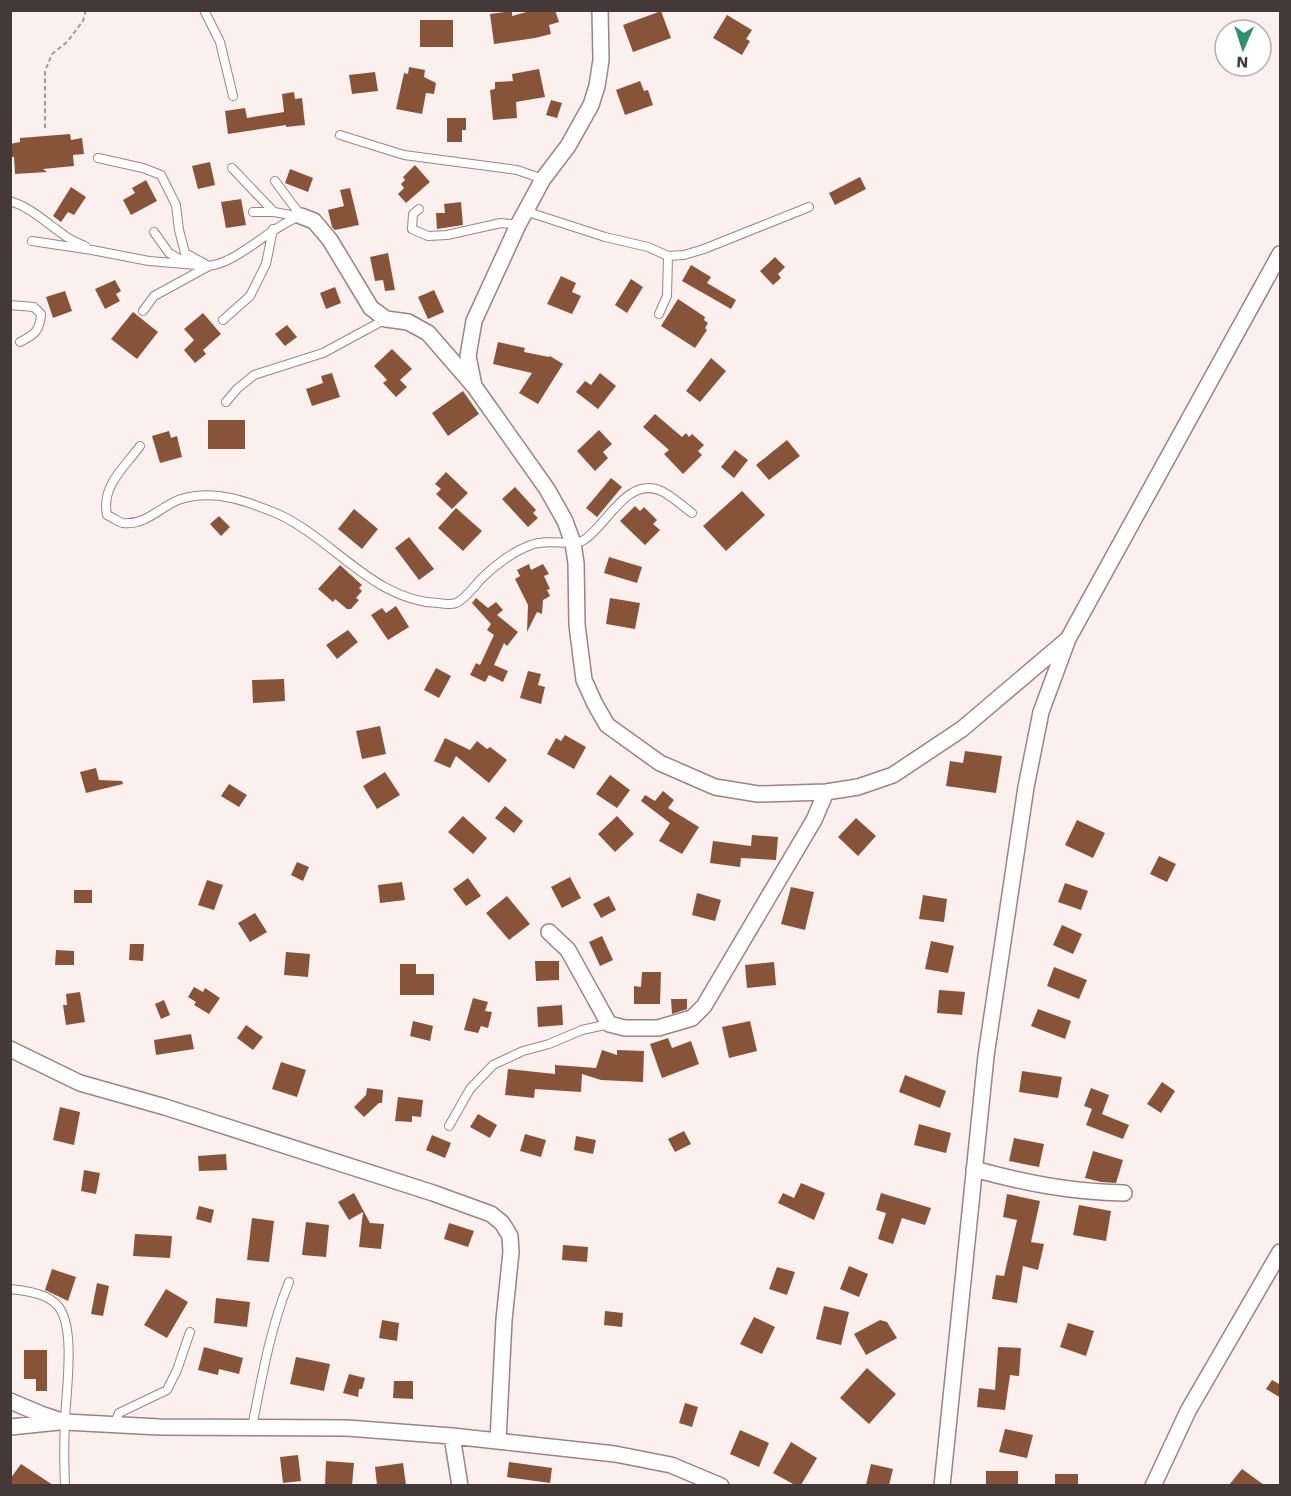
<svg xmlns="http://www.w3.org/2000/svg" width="1291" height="1496" font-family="'Work Sans',sans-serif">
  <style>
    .building { fill: #885439 }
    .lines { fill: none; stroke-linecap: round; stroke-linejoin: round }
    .service-casing { stroke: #9e8282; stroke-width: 10 }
    .minor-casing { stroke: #9e8282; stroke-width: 18 }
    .path { stroke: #a49898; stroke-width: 2; stroke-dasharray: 4.5 3; stroke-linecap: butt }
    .service { stroke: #fff; stroke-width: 8 }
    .minor { stroke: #fff; stroke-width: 15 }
  </style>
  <rect width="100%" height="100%" fill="#fcf0ef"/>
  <!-- building -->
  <path class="building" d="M534,10h21l4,12 -10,3 2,9 -16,4 -41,6 -4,-30 22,-3v5z
    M661,11l10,27 -38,14 -10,-27z
    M727,15l25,15 -6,9 4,2 -8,14 -29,-17z
    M420,20h33v27h-33z
    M409,67l16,3 -1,7 12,6 -2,11 -8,-1 -4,21 -26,-5 8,-36 4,1z
    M539,69l6,28 -29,5 1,16 -24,2 -3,-30 5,-1v-7l18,-1 -1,-7z
    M375,72l3,19 -26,3 -3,-19z
    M640,81l4,10 4,-1 5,15 -28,10 -9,-25z
    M294,92l1,7 7,-1 3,27 -19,2v-2l-58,9 -3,-23 20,-3 2,10 37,-6 -2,-18z
    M551,100l11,3 -5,15 -11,-3z
    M447,118h19v12h-4v12h-15z
    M70,134l1,6 11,-2 2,16 -11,1 1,11 -31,3 4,3 -32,2 -1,-17h-4v-13l10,-2v-4z
    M210,162l5,23 -17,4 -6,-23z
    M415,165l15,17 -24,21 -8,-9 6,-6 -3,-4 4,-4 -2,-3z
    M290,169l23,9 -5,14 -23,-9z
    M860,177l6,12 -31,16 -6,-12z
    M146,180l11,21 -26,14 -8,-15 12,-7 -3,-5z
    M71,187l15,10 -12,18 -6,-3 -7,10 -8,-6z
    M350,188l9,37 -24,5 -3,-3 -4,-17 16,-4 -4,-16z
    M241,199l5,26 -20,3 -5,-26z
    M461,202l2,23 -26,4 -1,-16h9l-1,-9z
    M388,253l7,37 -10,1 -2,-11 -8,1 -5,-24z
    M775,257l10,10 -7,7 3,4 -8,7 -13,-14z
    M691,265l20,12 -4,6 29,17 -5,9 -49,-28z
    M561,276l15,7 -4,9 9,4 -9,18 -25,-10z
    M631,279l12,8 -16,26 -12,-8z
    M115,280l6,11 -5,3 4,7 -15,8 -10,-20z
    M335,287l6,16 -15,6 -6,-16z
    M434,290l10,22 -16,7 -10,-22z
    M65,291l7,20 -19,7 -7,-21z
    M678,299l27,18 -1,3 4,3 -3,5 2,2 -12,18 -34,-22z
    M133,312l25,20 -21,27 -26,-20z
    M203,313l18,21 -18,16 3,4 -11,9 -11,-13 10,-10 -10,-11z
    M287,325l10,12 -12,9 -10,-12z
    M498,342l27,6 -1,4 25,5 1,-1 13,8 -25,40 -19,-11 13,-20 -39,-9z
    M392,349l20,20 -12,11 7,7 -11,10 -13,-14 4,-3 -13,-14z
    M711,358l15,13 -26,31 -14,-11z
    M332,373l8,24 -28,9 -6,-17 17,-6 -2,-7z
    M600,373l16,13 -18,23 -22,-17 9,-11 6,4z
    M463,391l16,23 -31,22 -16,-23z
    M655,414l27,23 4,-4 3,4 3,-3 12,11 -6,6 4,4 -19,19 -19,-20 5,-4 -26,-23z
    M208,420h37v29h-37z
    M599,430l13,14 -9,8 5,6 -13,13 -18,-20z
    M169,431l2,7 6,-2 5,21 -22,6 -8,-27z
    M787,440l13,16 -31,24 -13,-15z
    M735,450l13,10 -14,18 -13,-11z
    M446,472l22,21 -16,16 -16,-15 5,-5 -6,-5z
    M611,478l11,9 -25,30 -11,-9z
    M515,487l21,23 -3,3 5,5 -10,9 -26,-28z
    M742,491l23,24 -39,36 -23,-25z
    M635,506l5,5 4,-4 13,13 -4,4 7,6 -15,15 -25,-24z
    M456,508l26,23 -19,20 -25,-23z
    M354,509l24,20 -16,20 -24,-20z
    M219,516l11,11 -9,9 -11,-12z
    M409,537l25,32 -15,11 -24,-32z
    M609,557l33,10 -5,16 -33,-10z
    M529,564l2,6 12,-6 6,10 -5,2 6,13 -3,1 3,6 -7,4 -1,14 -5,-2 -10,20 1,-27 -13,-26 5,-3 -3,-6z
    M340,565l22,20 -3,3 3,3 -6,7 3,2 -8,9h-4l-12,-10 -2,3 -15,-13z
    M476,598l12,10 8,-6 7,8 -6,5 21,17 -11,14 -3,-3 -10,22 14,6 -5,11 -14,-7 -4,7 -15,-7 6,-12 4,2 14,-30 -7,-5 4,-6 -19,-21z
    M610,598l30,5 -5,26 -29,-5z
    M396,606l13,21 -21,13 -17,-25 11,-7 4,5z
    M348,630l10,12 -21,17 -11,-14z
    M436,668l15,8 -12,22 -15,-8z
    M528,671l13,3 -3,11 7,2 -4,17 -21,-6z
    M284,679l1,22 -32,2 -1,-23z
    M380,726l6,28 -24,5 -6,-28z
    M565,735l21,12 -12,22 -27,-15 9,-16 5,3z
    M445,738l25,12 7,-9 10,8 3,-2 17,13 -18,23 -33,-27 -6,12 -16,-7z
    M965,751l37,5 -6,37 -50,-7 4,-25 13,2z
    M96,768l3,12 23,1 1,3 -37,9 -6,-21z
    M385,772l15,23 -23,14 -14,-23z
    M610,775l20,15 -13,18 -21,-14z
    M229,784l18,11 -8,12 -18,-11z
    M663,791l11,9 -6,8 31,19 -17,27 -23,-13 11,-18 -29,-22 4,-6 10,6z
    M505,806l18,15 -9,12 -19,-15z
    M463,816l24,22 -14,16 -25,-22z
    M617,816l17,18 -19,18 -17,-18z
    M856,818l20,18 -18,20 -20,-19z
    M1077,820l28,13 -12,25 -28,-13z
    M752,835l26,2 -2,23 -35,-2 -1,9 -30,-4 3,-22 38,5z
    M1159,856l17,8 -9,18 -17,-8z
    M297,862l12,5 -6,14 -12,-6z
    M570,877l11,21 -19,10 -11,-21z
    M468,878l13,18 -15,10 -13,-17z
    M207,880l16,5 -9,25 -16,-5z
    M402,882l3,18 -25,3 -2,-18z
    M1065,883l23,8 -7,19 -23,-8z
    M791,887l23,5 -9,38 -24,-6z
    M74,890h18v13h-18z
    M697,893l24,7 -6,21 -23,-6z
    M923,895l24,4 -3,23 -25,-3z
    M507,896l23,28 -21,16 -23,-27z
    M609,896l7,14 -15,8 -8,-14z
    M255,913l12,19 -17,10 -12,-19z
    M1062,925l20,9 -9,20 -20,-9z
    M602,936l11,24 -13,6 -11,-24z
    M931,941l23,5 -6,27 -23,-4z
    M130,944h14l-1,17 -14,-1z
    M56,950l18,1v14h-19z
    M286,952l24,2 -2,23 -24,-2z
    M535,961h24v19l-23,1z
    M774,962l2,23 -29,3 -2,-23z
    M400,964h16v10h18v21h-34z
    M1054,967l33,13 -8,19 -32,-13z
    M642,972h19l-1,32h-26v-18l7,1z
    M194,987l9,5 2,-4 15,10 -11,16 -15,-9 2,-3 -8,-5z
    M939,990l26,2 -3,23 -25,-2z
    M80,992l5,30 -19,3 -3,-20h4l-1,-11z
    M473,998l15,4 -3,9 7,1 -4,16 -7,-2 -3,7 -14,-3z
    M671,999h16v10l-15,5z
    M164,1000l6,15 -9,4 -6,-15z
    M562,1005l1,20 -25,2 -1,-20z
    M1038,1009l33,12 -6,18 -34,-13z
    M413,1021l20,5 -3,15 -20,-5z
    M750,1021l7,30 -28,7 -7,-31z
    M246,1025l17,12 -10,13 -16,-12z
    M191,1034l3,15 -38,6 -2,-15z
    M668,1038l4,10 19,-7 8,23 -37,14 -12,-34z
    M602,1050l15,5v-5l27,1 -1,31 -42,-2 -19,-6 -1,18 -46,-3 -1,9 -29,-3 3,-26 47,5v-9l41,3z
    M281,1062l25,8 -9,27 -25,-8z
    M1022,1071l40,6 -4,21 -39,-6z
    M905,1075l41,16 -6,17 -41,-16z
    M1162,1082l13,9 -14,22 -14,-9z
    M367,1088l16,2 -1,13h-3l-15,14 -10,-10 12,-12z
    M1091,1088l18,7 -7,19 27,11 -6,14 -37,-14 6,-16 -8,-3z
    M398,1097l25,3 -2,17 -9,-1v6l-17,-1z
    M60,1107l20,5 -6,33 -21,-5z
    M478,1114l19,11 -7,13 -20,-11z
    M919,1124l32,9 -5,20 -32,-8z
    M684,1131l7,13 -16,8 -7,-13z
    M525,1134l21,6 -5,17 -21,-6z
    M432,1135l19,8 -6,15 -19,-8z
    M576,1136l20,4 -3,14 -19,-4z
    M1014,1138l30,6 -5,23 -30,-6z
    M1093,1151l30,9 -7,23 -15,-1 -16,-4z
    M226,1154l1,16 -28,1 -1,-15z
    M84,1170l16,3 -4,21 -15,-3z
    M801,1183l24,10 -11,27 -36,-17 5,-10 11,5z
    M354,1193l16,30 14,1 -3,25 -22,-2 4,-35 -14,8 -11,-18z
    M881,1193l50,15 -6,17 -23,-7 -9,26 -15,-5 8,-26 -10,-3z
    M1007,1194l33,7 -9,41 13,2 -6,26 -15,-4 -6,37 -25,-4 4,-24 8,1 13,-56 -14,-3z
    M1079,1205l32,6 -5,30 -33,-6z
    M199,1206l15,4 -3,13 -15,-4z
    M252,1218l22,3 -5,41 -22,-2z
    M306,1222l23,3 -3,32 -24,-2z
    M449,1223l25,8 -6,16 -24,-8z
    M135,1234l37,2 -2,22 -37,-2z
    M563,1245l25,2 -1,15 -25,-2z
    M849,1266l19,8 -9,23 -19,-8z
    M777,1267l18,5 -8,23 -18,-6z
    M52,1269l24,8 -8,24 -23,-11z
    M97,1283l12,3 -6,30 -12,-2z
    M166,1289l22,13 -21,36 -23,-13z
    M216,1298l34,4 -3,25 -33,-4z
    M824,1306l25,6 -8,33 -25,-6z
    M605,1311l18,2 -1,14 -18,-2z
    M754,1317l21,10 -13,27 -22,-10z
    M382,1320l17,3 -2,18 -18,-3z
    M880,1320l7,2 10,16 -31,17 -12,-21z
    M1068,1323l26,8 -8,25 -26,-9z
    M204,1347l39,11 -4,16 -20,-5 -1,6 -20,-5z
    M998,1347l23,1 -2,28 -9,-1 -5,35 -28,-3 2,-19 16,2z
    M24,1350h23v41h-11v-12h-12z
    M296,1357l34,7 -6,27 -34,-7z
    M867,1368l29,26 -27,30 -29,-26z
    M349,1374l16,4 -3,11h-3l-1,8 -15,-4z
    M1272,1380l9,5v13l-15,-9z
    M394,1381h19v18l-20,-1z
    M685,1403l13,4 -6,20 -13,-4z
    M1005,1429l28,6 -6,23 -28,-6z
    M740,1430l29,13 -10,24 -29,-13z
    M791,1442l26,16 -16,27h-6l-22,-12z
    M298,1455l3,26 -18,2 -3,-26z
    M326,1461l28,2 -2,22h-27z
    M509,1462l43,6 -2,15 -43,-6z
    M403,1463l3,22h-29l-2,-18z
    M21,1464l32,21h-43v-6z
    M871,1464l22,5 -4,16h-23z
    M1242,1469l22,16h-35z
    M986,1471h32v14h-32z
    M1055,1474h23v11h-23z"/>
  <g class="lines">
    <defs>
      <path id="service" d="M204,10l16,32 13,54
        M340,135l64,20 113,15 26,9
        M98,158l45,10 18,7 15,30 3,25 6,23 20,11
        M232,168l42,44
        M275,181l26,35
        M10,201c22,7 35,21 54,34 6,5 14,8 21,11
        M419,209l-6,5 -1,15 16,7 19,-1 54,-12 17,2
        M525,211l80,26 43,10 20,9 -1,40 -8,18
        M253,212h21l22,4
        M154,232l15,21 18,10
        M32,241l60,9 57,11 60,5 -55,30 -11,15
        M668,256l16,-1 20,-6 105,-42
        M205,266c31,0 65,-40 96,-50
        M10,305l24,2 7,7c-1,17 -7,21 -21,28
        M223,320l27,-24 16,-32 7,-35
        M226,402l11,-13 17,-14 69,-22 63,-34
        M140,446c-16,22 -39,40 -33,69 5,2 11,7 16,8 23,3 39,-18 58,-24 34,-10 66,2 97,15 55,25 96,87 160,89 6,1 13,2 18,0 11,-5 18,-17 26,-25 13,-13 32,-27 49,-33 17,-7 41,2 53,-5 23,-15 42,-62 75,-50 11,4 23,16 33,23
        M449,1126l21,-37 23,-24 30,-14 26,-7 33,-14 27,-6
        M10,1289c16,2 37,4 48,17 18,21 8,86 7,114 -1,22 -1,44 0,66
        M114,1425l5,-12 48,-23 10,-20 13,-38
        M252,1427c10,-50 18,-98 37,-145"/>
      <path id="minor" d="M600,10l1,50 -4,26 -6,19 -23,41 -25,33 -25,46 -44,96 -6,35 6,30 73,103 18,32 8,22 3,20 1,62 7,55 11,24 12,21 53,38 55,24 43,7 68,-2 32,-5 35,-12 69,-46 106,-90
        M301,216l13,5 16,19 41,68 15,11 22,3 20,11 46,53
        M549,932l19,18 41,74 16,4h33l34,-10 12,-12 110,-186 12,-28
        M10,1049l70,34 85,24 268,86 58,21 11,9 8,13 1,16 -7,68 -6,121
        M974,1169c51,14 97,23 150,24
        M10,1401l31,13 24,8 94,5 188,1 105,8 163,18 56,11 50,21
        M10,1427l49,-5
        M452,1436l8,50
        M942,1486l44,-430 40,-269 15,-75 27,-73 212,-385
        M1153,1486l35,-75 92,-159"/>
    </defs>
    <!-- service casing -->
    <use href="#service" class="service-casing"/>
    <!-- minor casing -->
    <use href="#minor" class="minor-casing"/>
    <!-- path -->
    <path class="path" d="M45,128v-57l7,-17 15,-12 16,-21 3,-11"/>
    <!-- service -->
    <use href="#service" class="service"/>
    <!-- minor -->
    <use href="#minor" class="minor"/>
  </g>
  <!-- border -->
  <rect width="1291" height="1496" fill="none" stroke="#443838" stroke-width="24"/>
  <!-- north arrow -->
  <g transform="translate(1243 48) rotate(183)"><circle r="28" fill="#ffffff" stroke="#b4afaf" stroke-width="1.5"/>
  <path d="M0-4.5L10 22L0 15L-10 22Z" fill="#2f926c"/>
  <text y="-9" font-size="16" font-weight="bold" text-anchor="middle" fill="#443838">N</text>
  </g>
</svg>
